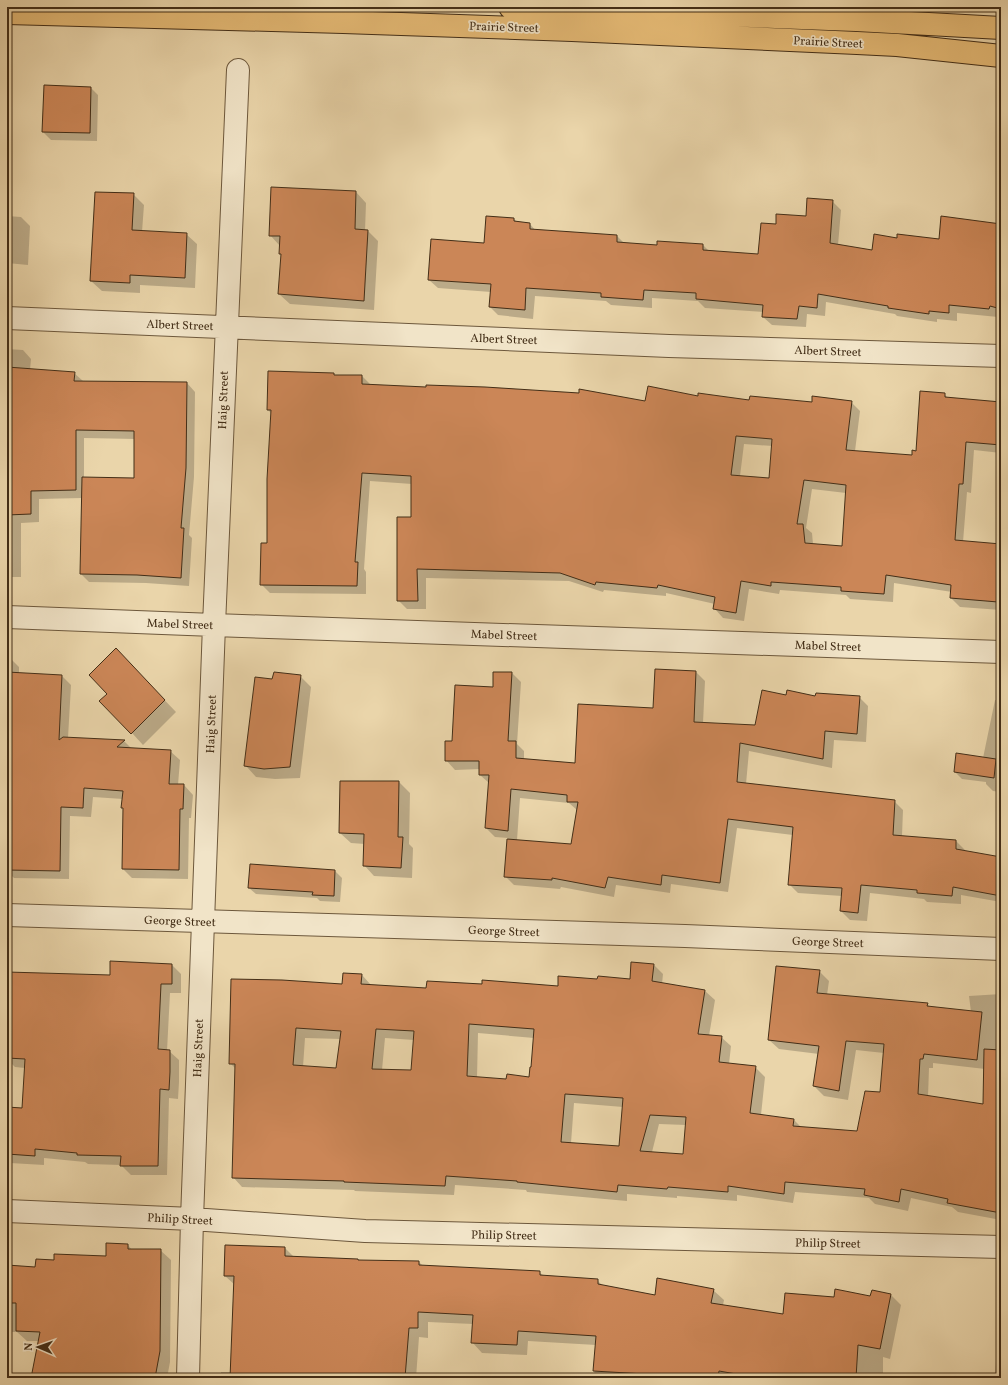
<svg xmlns="http://www.w3.org/2000/svg" width="1008" height="1385" font-family="Vollkorn,serif">
  <style>
    .shadow { fill: #0003; fill-rule: evenodd }
    .building { fill: #cb8657; stroke: #432e17; fill-rule: evenodd }
    .lines { fill: none; stroke-linecap: round; stroke-linejoin: round }
    .street-casing { stroke: #6d583c; stroke-width: 24 }
    .primary-casing { stroke: #432e17; stroke-width: 24 }
    .street { stroke: #f1e4c8; stroke-width: 22 }
    .primary { stroke: #e5ba75; stroke-width: 22 }
    .labels { text-anchor: middle; stroke-width: 3.5; stroke-linejoin: round; paint-order: stroke }
    .street-label { font-size: 12px; fill: #432e17; stroke: #f1e4c8 }
  </style>
  <rect width="100%" height="100%" fill="#ead5aa"/>
  <filter id="stains"><feTurbulence type="fractalNoise" baseFrequency=".005" numOctaves="4"/><feColorMatrix values="0 0 0 0 .2 0 0 0 0 .09 0 0 0 0 .02 0 0 0 .5 -.17"/></filter>
  <radialGradient id="worn" r=".72"><stop offset=".6" stop-color="#630" stop-opacity="0"/><stop offset="1" stop-color="#630" stop-opacity=".3"/></radialGradient>
  <!-- shadow -->
  <path class="shadow" d="M91,88l7,7 -1,46 -46,-1 -8,-8z
    M356,192l10,11 -1,28h3l10,10 -4,69 -84,-6 -11,-10 3,-39 -2,-1v-8l-10,-11z
    M133,194l11,11 -2,27 44,2 11,10 -2,44 -55,-3v8l-38,-2 -11,-10z
    M832,201l9,9 -3,35 35,6 25,-12 41,1 62,-15v90l-3,-1v3l-41,-4v8l-20,-2v3l-40,-6 -2,-2 -69,-12 -1,14 -18,-2 -1,13 -34,-2 -9,-8 1,-5 -59,-4 -7,-7 -46,-3v10l-41,-3 -5,-4 -71,-5 -2,23 -35,-4 -8,-8 1,-15 -53,-4 -9,-8 56,-36 29,-25 3,3 13,2 6,7 81,5 8,8 33,2 45,-1 7,7 49,3 18,-30 30,-8z
    M7,216l14,1 9,9 -2,39 -21,-2z
    M7,349l16,1 8,9 -1,11 44,3 9,8 104,2 8,9 -1,85 -5,58 3,3 -3,48 -43,-3 -57,-1 -8,-8 1,-76 -43,1v23l-18,1v54h-14zM84,438l51,1v40l-51,-1z
    M333,374l3,2h26l9,9 274,18 54,-6 51,4 62,2 39,-1 9,9 -5,40 58,5 4,-4 27,-58 5,5 52,4v50l-27,-3 -3,43 -4,-1 -4,50 38,3v65l-41,-3 -9,-9 1,-6 -58,-9 -1,19 -43,-3 -4,-4 -66,-5 -1,4 -30,-5 -5,32 -21,-3 -8,-9v-5l-49,-11v3l-62,-6 -1,2 -34,-11 -143,-3v31h-19l-9,-9 14,-82v-34l-42,-3 -6,88 2,3v22l-96,-1 -9,-9 7,-40 4,-130 -4,-4zM744,444l29,2 -3,33 -30,-3zM812,489l34,4 -3,54 -30,-3 -1,-11 -6,-5z
    M7,658h3l9,9v7l43,2 9,9 -3,53 56,3 8,8 38,2 10,9 -2,25h6l9,10 -2,23h-2l-1,61 -56,-1 -9,-9v-70l-30,-2 -2,20 -21,-1 -1,63 -55,-1 -7,-7z
    M128,662l48,50 -33,33 -11,-12 -24,-39z
    M656,670l40,2 9,9 -2,42 53,3 31,-30 72,1 9,9 -2,36 -32,-2 -2,28 -83,-17 -3,33 148,17 9,9 -1,26 54,5 9,9v2l36,6v44l-40,-7v9l-34,-2 -3,-3 -54,-6 -3,28 -17,-1 -9,-9 1,-15 -44,-3 -9,-9 4,-49 -56,-7 -9,64 -57,-8 -1,9 -54,-8 -2,12 -53,-10 -1,2 -46,-4 -9,-9 3,-38 -13,-1 -9,-9 3,-45 -9,-8v-6l-25,1 -9,-10 7,-18 41,-54 18,-15 9,9 -4,62 7,7v8l52,5 78,-55zM520,798l49,5 8,7 -6,35 -54,-5z
    M300,676l11,11 -11,91 -25,1 -19,-2 -10,-11 27,-86z
    M995,700l6,1v91l-8,-1 -7,-7v-2l-24,-3 -7,-7 28,-14z
    M399,782l11,11 -1,51 4,4 -1,30 -38,-2 -10,-11 1,-21 -14,-1 -11,-10z
    M251,865l84,6 7,7 -2,24 -20,-1 -3,-3 -61,-4 -7,-6z
    M653,964l10,10 -1,10 43,7 10,9 -6,36 12,1 10,9 -2,18 26,3 10,10 -4,38 33,5 7,7 57,5 23,-39 3,-40 -28,-3 -8,50 -24,-4 -10,-10 5,-32 -40,-5 -10,-9 50,-69 10,10 -2,14 100,9 3,3 41,5 -2,-16 32,-2v226l-43,-8 -6,-5 -41,-9 -3,13 -33,-7 -6,-6 -74,-6 -2,11 -56,-8v6l-60,-5v2l-50,-4v7l-100,-9 -1,-2 -71,-5 -1,10 -99,-4 -1,-1 -112,-3 -9,-10 3,-108 -6,-6 113,-78 19,-10 9,10 56,4 132,-2 39,-7h33zM478,1033l56,5 -2,30 -3,10 -22,2 -30,-2zM305,1038l36,1 -4,30 -34,-2zM385,1038l29,2 -2,31 -30,-1zM933,1063l52,6 -2,36 -55,-8 1,-29h4zM574,1103l49,4 -3,40 -49,-4zM659,1124l27,1 -2,30 -32,-3z
    M172,965l9,9v19h-11l-3,58h2l10,9v22l-1,17 -9,-1 -2,77h-36l-10,-10 -33,-1 -3,-2 -41,-4v7l-34,-2 -3,-3v-52l16,1 2,-41 -10,-1 -5,-5h-3v-74l104,-12z
    M128,1245l4,5h28l11,10 -1,102 -3,16h-135l7,-37h-12l-10,-9h-10v-66l29,2 19,-7 52,-4z
    M285,1248l9,9 65,4 60,1 4,4 116,6 5,4 53,4 6,6 53,10 57,-6 11,10 -1,5 61,11 50,-18 57,-3 10,10 -11,54 -7,-2v21h-289l2,-33 -68,-4 -1,14 -45,-2 -10,-11 1,-18 -45,-2v16l-9,-1 -3,41h-195v-6h10l4,-87 -10,-9z
    M997,1345h4v33h-6z"/>
  <!-- building -->
  <path class="building" d="M44,85l47,2 -1,46 -48,-1z
    M271,187l85,4 -1,38 13,1 -4,71 -86,-7 3,-40h-2l1,-18h-11z
    M95,192l39,1 -2,37 55,3 -2,45 -55,-3v8l-40,-2z
    M807,198l26,2 -3,43 42,7 2,-16 23,4v-4l42,5 2,-23 60,8v85l-11,-3 -1,3 -40,-4v8l-20,-2v3l-41,-6v-2l-70,-12 -1,14 -18,-2 -2,13 -35,-2 1,-12 -67,-6v-6l-52,-3 -1,10 -42,-3v-4l-75,-5 -1,22 -36,-3 2,-23 -63,-4 3,-41 53,4 2,-27 28,2v3l16,2v6l87,6v7l40,3v-4l46,3v6l55,4 3,-31 15,1v-10l30,2z
    M7,367l68,5 -1,9 113,1 -1,86 -5,60h3l-3,50 -44,-3 -57,-1 2,-97 52,1v-47l-58,-1v60l-45,1v23l-24,1z
    M268,371l66,2v2h28v9l64,3v-2l59,2 94,6v-4l66,12 3,-15 50,10v-3l51,7 1,-4 62,6v-6l40,5 -6,49 66,5v-5l4,1 4,-60 25,2v4l56,5v43l-35,-3 -3,42h-4l-4,56 46,4 -3,58 -48,-4 1,-13 -65,-10 -2,19 -43,-3v-4l-70,-5v4l-30,-5 -5,32 -23,-4 2,-12 -57,-12 -1,3 -61,-6 -1,3 -35,-12 -143,-4 1,32h-21v-84h14v-41l-49,-3 -7,89h3l-1,24 -97,-1 1,-42h6v-64l4,-69h-4zM736,436l36,3 -3,39 -38,-3zM804,480l42,5 -4,61 -37,-3 -2,-19h-6z
    M116,648l49,52 -34,34 -32,-33 8,-7 -18,-19z
    M655,669l41,2 -2,51 61,3 7,-35 24,5 1,-5 28,6 1,-3 44,3 -3,38 -32,-3 -2,28 -83,-16 -3,39 158,18 -2,35 63,5v9l45,8v39l-48,-9 -1,9 -35,-3v-3l-56,-5 -3,28 -18,-2 2,-23 -54,-3 5,-58 -65,-8 -8,64 -58,-8 -1,10 -53,-8 -3,11 -53,-10v2l-48,-3 3,-38 64,5 7,-42h-11v-7l-56,-6 -3,42 -23,-3 4,-53h-10v-14h-34v-20h7l3,-56 38,2v-15h19l-4,69h8v17l59,5 3,-59 75,4z
    M7,672l55,3 -3,65 4,-3 62,3 -8,7 54,3 -2,34h15l-1,25h-3l-1,61 -57,-1 1,-61h-2l2,-17 -39,-3 -1,20 -22,-1 -1,64 -53,-1z
    M274,672l27,3 -11,92 -26,2 -20,-3 11,-89 17,2z
    M956,753l40,6 -2,19 -40,-6z
    M340,781h59l-1,56h5l-2,31 -38,-2 1,-32 -25,-1z
    M250,864l85,6 -1,26 -22,-1 1,-3 -65,-4z
    M110,961l62,3v20h-11l-3,65 12,1v22l-1,18 -9,-1 -2,77h-38l1,-10 -44,-1v-2l-42,-4v7l-28,-2v-47l15,1 3,-49 -18,-1v-86l103,3z
    M631,962l23,2 -2,17 53,9 -7,44 24,2 -3,26 37,4 -6,47 44,6 -1,7 64,5 8,-40 15,1 4,-48 -38,-3 -7,50 -26,-5 6,-40 -51,-6 8,-74 44,4 -3,23 111,10 -1,3 55,6 -5,48 -53,-6 -1,5h-3l-2,35 65,10 1,-55 17,1v163l-54,-10 1,-4 -47,-10 -2,13 -35,-7 1,-6 -80,-7 -1,12 -56,-8v6l-60,-5 -1,2 -49,-4 -1,7 -100,-10v-1l-71,-5 -1,10 -101,-4v-1l-112,-3 3,-114h-6l2,-85 51,1 60,4 1,-11 19,1 -1,10 65,4 1,-7 55,3v-4l76,6v-10l39,3 1,-3 32,3zM469,1024l65,5 -3,38h-1l-1,10 -22,-3 -1,5 -39,-3zM296,1028l45,3 -5,37 -43,-3zM376,1029l38,2 -3,39 -39,-1zM565,1094l58,4 -4,48 -58,-4zM650,1115l36,2 -3,37 -43,-3z
    M106,1243l22,1v5h33l-1,102 -5,27h-124l9,-46 -24,-1v-28h-9v-38l28,2 1,-8 18,1v-6l52,2z
    M225,1245l60,2v9l73,3v1l61,1v4l121,6v4l58,4v5l57,11 2,-17 57,11 -3,14 72,11 2,-21 49,4 1,-8 35,7 2,-6 19,4 -11,55 -22,-4 -2,33h-97l-40,-7 -1,7h-4l-121,-7 3,-35 -78,-5 -1,14 -46,-2 2,-28 -55,-3v16h-9l-4,50h-175l4,-102h-10z"/>
  <g class="lines">
    <defs>
      <path id="street" d="M7,318l662,28 332,10
        M7,617l207,8 787,27
        M7,915l678,21 316,13
        M7,1211l185,8 173,12 636,16
        M188,1378l4,-159 22,-594 24,-555"/>
      <path id="primary" d="M510,7l346,13 145,8
        M7,13l336,9 229,8 285,13 40,2 104,11"/>
    </defs>
    <!-- street casing -->
    <use href="#street" class="street-casing"/>
    <!-- primary casing -->
    <use href="#primary" class="primary-casing"/>
    <!-- street -->
    <use href="#street" class="street"/>
    <!-- primary -->
    <use href="#primary" class="primary"/>
  </g>
  <g class="labels">
    <!-- street labels -->
    <g class="street-label">
      <text transform="translate(504 27) rotate(2)" y="4">Prairie Street</text>
      <text transform="translate(828 42) rotate(3)" y="4">Prairie Street</text>
      <text transform="translate(180 325) rotate(2)" y="4">Albert Street</text>
      <text transform="translate(504 339) rotate(2)" y="4">Albert Street</text>
      <text transform="translate(828 351) rotate(2)" y="4">Albert Street</text>
      <text transform="translate(223 400) rotate(-88)" y="4">Haig Street</text>
      <text transform="translate(180 624) rotate(2)" y="4">Mabel Street</text>
      <text transform="translate(504 635) rotate(2)" y="4">Mabel Street</text>
      <text transform="translate(828 646) rotate(2)" y="4">Mabel Street</text>
      <text transform="translate(211 724) rotate(-88)" y="4">Haig Street</text>
      <text transform="translate(180 921) rotate(2)" y="4">George Street</text>
      <text transform="translate(504 931) rotate(2)" y="4">George Street</text>
      <text transform="translate(828 942) rotate(2)" y="4">George Street</text>
      <text transform="translate(198 1048) rotate(-88)" y="4">Haig Street</text>
      <text transform="translate(180 1219) rotate(3)" y="4">Philip Street</text>
      <text transform="translate(504 1235) rotate(1)" y="4">Philip Street</text>
      <text transform="translate(828 1243) rotate(1)" y="4">Philip Street</text>
    </g>
  </g>
  <!-- margin -->
  <rect width="1008" height="1385" fill="none" stroke="#ead5aa" stroke-width="24"/>
  <rect x="8" y="8" width="992" height="1369" fill="none" stroke="#432e17" stroke-width="2"/>
  <rect x="12" y="12" width="984" height="1361" fill="none" stroke="#432e17"/>
  <!-- north arrow -->
  <g transform="translate(38 1347) rotate(272)" stroke="#f1e4c8" stroke-width="3" paint-order="stroke">
  <path d="M0-3L7 15L0 10L-7 15Z" fill="#432e17"/>
  <text y="-6" font-size="11" font-weight="bold" text-anchor="middle" fill="#432e17">N</text>
  </g>
  <rect width="100%" height="100%" filter="url(#stains)"/>
  <rect width="100%" height="100%" fill="url(#worn)"/>
</svg>
